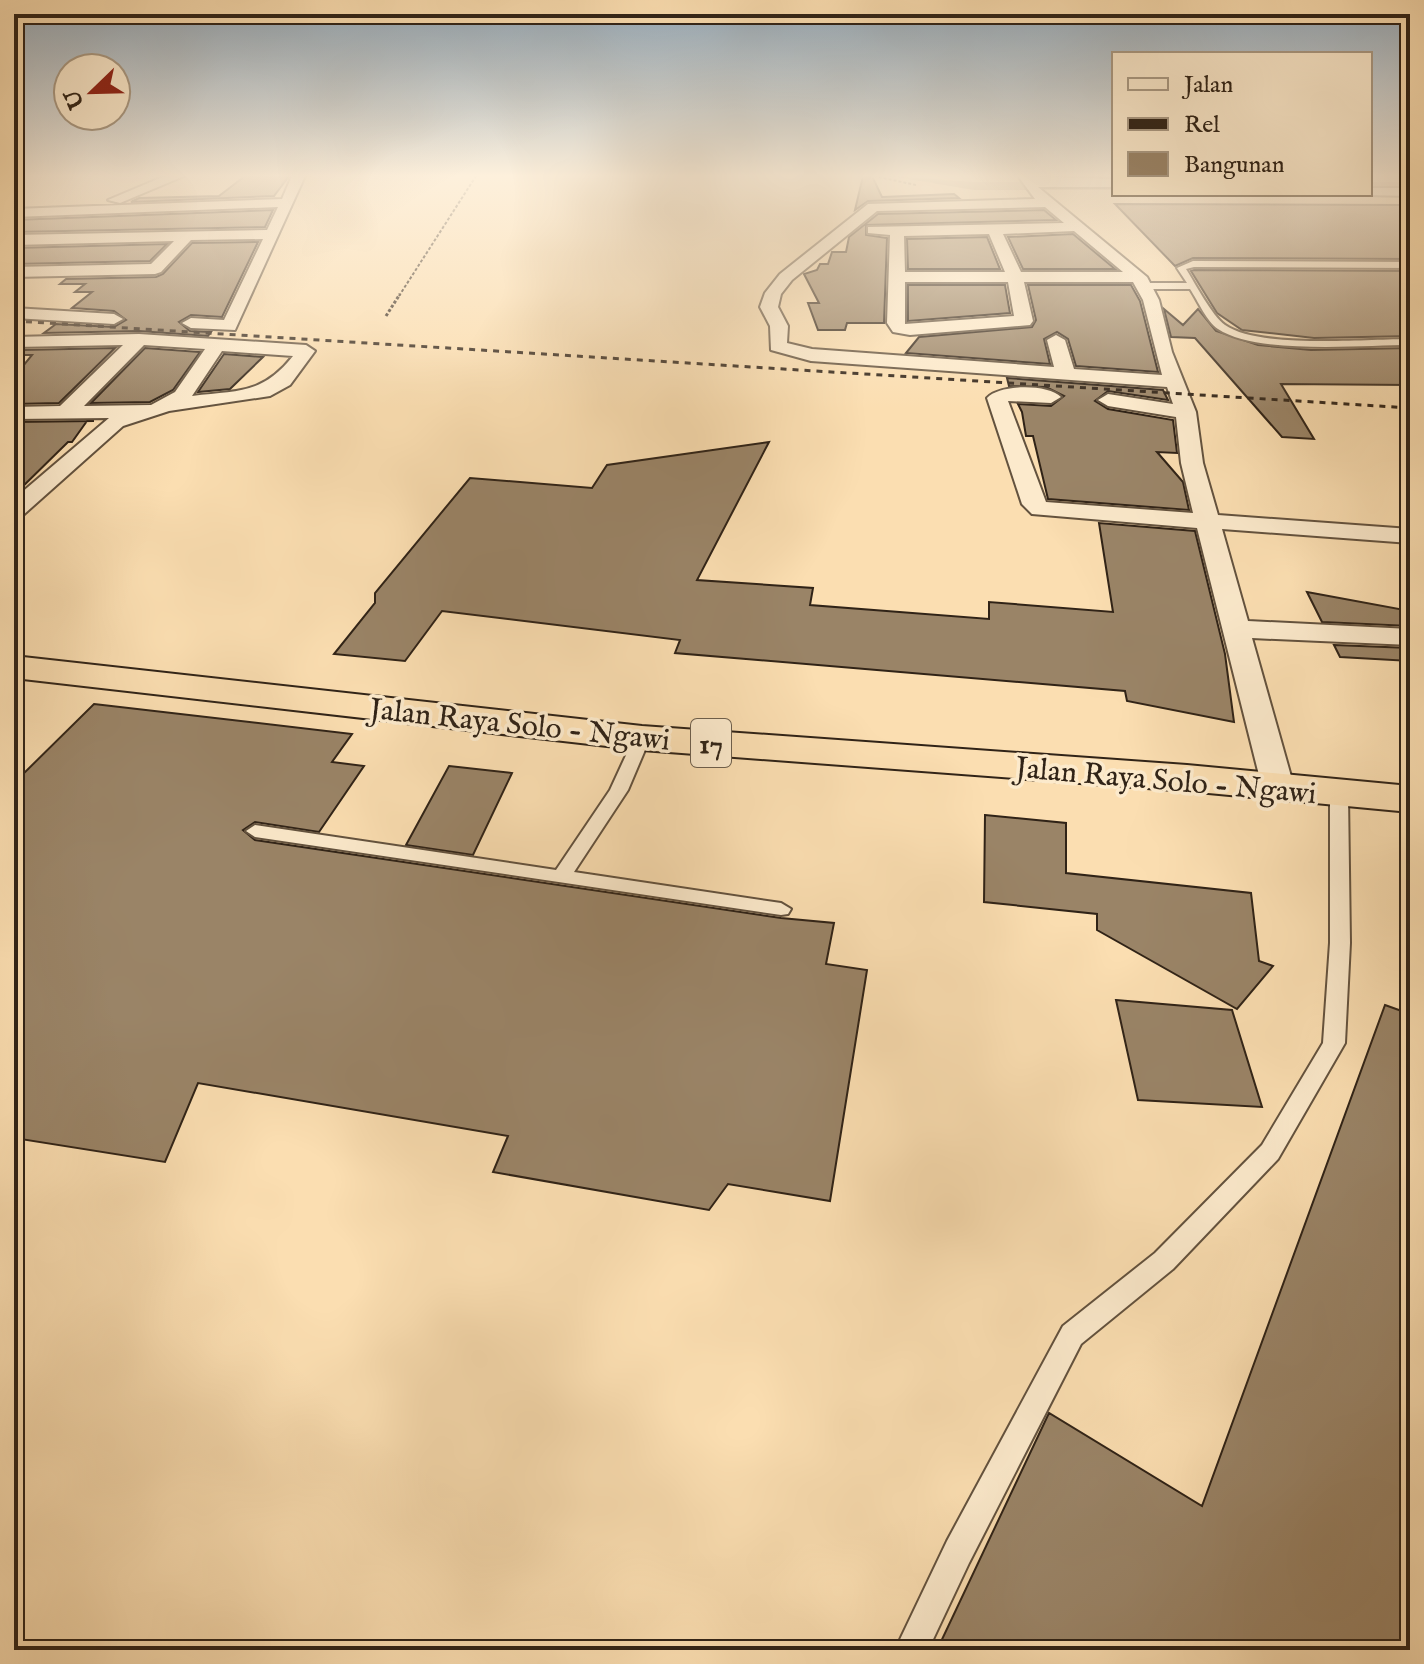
<svg xmlns="http://www.w3.org/2000/svg" width="1424" height="1664" font-family="'IM FELL English',serif">
  <style>
    .lines { fill: none; stroke-linecap: round; stroke-linejoin: round }
    .canal { fill: #b69e7d; fill-rule: evenodd }
    .building { fill: #9a8467; stroke: #302317; stroke-width: 2 }
    .service-casing { stroke: #63523e; stroke-width: 4 }
    .minor-casing { stroke: #63523e; stroke-width: 4 }
    .trunk-casing { stroke: #302317; stroke-width: 4 }
    .path-far1 { stroke: #302317; stroke-width: 2; stroke-dasharray: 3 2; stroke-linecap: butt }
    .path { stroke: #302317; stroke-width: 3; stroke-dasharray: 3 2; stroke-linecap: butt }
    .service { fill: #fceacc; fill-rule: evenodd }
    .minor { fill: #fceacc; fill-rule: evenodd }
    .trunk { fill: #fbdeb1; fill-rule: evenodd }
    .rail { stroke: #302317; stroke-width: 3; stroke-dasharray: 6 6; stroke-linecap: butt }
    .labels { text-anchor: middle; stroke-width: 7; stroke-linejoin: round; paint-order: stroke }
    .shield { fill: #fceacc; stroke: #6d5f4d; stroke-width: 2 }
    .shield-label { font-size: 28px; font-weight: bold; fill: #302317 }
    .street-label { font-size: 30px; fill: #302317; stroke: #fceacc }
  </style>
  <rect width="100%" height="100%" fill="#fbdeb1"/>
  <filter id="stains"><feTurbulence type="fractalNoise" baseFrequency=".0025" numOctaves="4"/><feColorMatrix values="0 0 0 0 .2 0 0 0 0 .09 0 0 0 0 .02 0 0 0 .5 -.17"/></filter>
  <radialGradient id="worn" r=".72"><stop offset=".6" stop-color="#630" stop-opacity="0"/><stop offset="1" stop-color="#630" stop-opacity=".3"/></radialGradient>
  <g class="lines">
    <!-- canal -->
    <path class="canal" d="M890,176l84,6h140v8h-140z
      M1370,182h40v8h-40z"/>
  </g>
  <!-- building -->
  <path class="building" d="M245,176h44l-15,20 -143,6 8,-4 80,-2z
    M863,176h9l10,21 72,-3 5,4 -91,3 -13,9z
    M1115,204l295,1v54l-217,-1 -18,8z
    M273,210l-8,17 -251,5v-12z
    M1044,210l12,10 -190,5v10l21,3 -3,85h-37l-2,7h-27l-10,-27h11l-15,-29 13,-4 3,-6h8l4,-12h14l3,-15 29,-23z
    M1073,234l42,35h-92l-15,-32z
    M987,237l13,32h-92l-1,-30z
    M258,242l-36,75 -31,-2 -12,7 11,9 21,1 -3,4 -69,-5 -95,2 12,-9 58,3 12,-7 -12,-9 -42,-3 20,-16h-17l10,-8h-25l6,-5 90,-2 7,-3 29,-31z
    M167,244l-17,17 -136,3v-16z
    M1194,270l216,1v65l-96,2 -72,-8 -25,-17 -26,-42z
    M908,285h97l5,28 -102,8z
    M1028,285h103l9,16 18,71 -82,-6 -8,-27 -11,-7 -13,7 6,25 -144,-11 13,-16 113,-10 4,-7z
    M1164,309l19,16 15,-16 18,22 42,14 53,5 99,-2v37l-129,-1 33,55 -32,-2 -87,-99 -24,-1z
    M115,348l-56,55 -45,1v-27l18,-22h-15l6,-5z
    M145,348l55,4 -27,38 -23,12 -59,1z
    M224,354l39,3 -33,32 -32,3z
    M1007,378l156,12 5,10 -60,-9 -13,10 13,8 65,11 4,33 -20,-1 26,30 6,28 -141,-11 -15,-63h-7l-4,-24 -4,-8 33,2 13,-10 -18,-9 -37,-1z
    M87,421l-15,21h-4l-54,53v-73l80,-1z
    M769,442l-72,138 116,8 -3,17 179,14v-17l124,10 -14,-89 96,8 30,123 9,68 -107,-21 -2,-10 -450,-38 5,-13 -238,-29 -37,50 -71,-7 41,-51v-10l95,-115 122,10 15,-23z
    M1307,592l103,19v15l-88,-4z
    M1334,645l76,3v13l-70,-4z
    M94,704l258,30 -20,28 32,4 -45,66 -64,-10 -12,8 12,10 526,78 53,5 -8,41 41,6 -37,231 -102,-17 -19,26 -216,-38 15,-36 -310,-53 -33,79 -151,-24v-355z
    M449,766l63,7 -39,82 -67,-10z
    M985,815l81,8v50l185,20 8,68 14,5 -36,43 -140,-79v-16l-113,-12z
    M1116,1000l116,10 30,97 -124,-7z
    M1385,1005l25,9v636h-473l112,-237 153,93z"/>
  <g class="lines">
    <defs>
      <path id="service" d="M1193,261l217,1v6l-216,-1 -8,2c9,14 26,47 39,56 34,24 142,14 185,14v6c-47,0 -153,10 -192,-16 -11,-7 -20,-28 -28,-40h-47l-4,-3 4,-3h44l-10,-15z
        M642,733l8,5 -22,52 -54,82 207,31 10,6 -3,5 -7,1 -526,-78 -9,-6 9,-6 301,45 54,-80 24,-52z
        M1339,790l9,5 2,148 -5,100 -67,116 -105,110 -92,75 -112,219 -41,87h-33l52,-109 116,-215 92,-73 107,-108 61,-102 7,-100v-148z"/>
      <path id="minor" d="M165,176h19l-64,27 -12,-3z
        M292,176h13l-70,154 -44,-2 -9,-5 9,-5 33,2 39,-81 -72,1 -30,32 -6,2 -141,3v-10l137,-3 23,-23 -160,4v-10l253,-5 11,-23 -264,10v-8l268,-10z
        M1018,176l96,3v8h-76l109,90 12,23 13,52 24,60 7,51 15,52 192,14v14l-188,-14 26,92 162,8v16l-158,-7 42,149 -4,7 -12,3 -12,-3 -4,-7 -65,-259 -165,-14 -10,-10 -35,-106c13,-14 61,-14 74,-1l-10,6 -43,-2 38,101 147,11 -12,-50 -5,-46 -68,-11 -10,-6 10,-6 65,10 -6,-17 -356,-26 -40,-11 -1,-24 -10,-19 5,-14 15,-19 88,-70 167,-5zM1045,207l19,16 -196,4v6l22,2 -3,88 6,9 17,3 120,-10 3,-4 -9,-39h109l10,18 19,75 -88,-6 -9,-29 -9,-5 -9,5 7,27 -242,-18 -25,-6 1,-17 -10,-19 3,-13 11,-14 85,-69zM1074,231l49,41h-102l-18,-38zM989,234l16,38h-100l-1,-36zM905,282h103l6,34 -109,8z
        M1370,188h40v8l-45,-1 5,-1z
        M14,308l100,6 9,5 -9,5 -100,-6z
        M139,334l167,11 9,6 -25,34 -20,11 -101,15 -46,15 -101,90 -8,2v-19l95,-81 -95,1v-12l46,-1 63,-61 -109,2v-10zM144,345l61,4 -30,43 -24,13 -67,1zM222,351l71,5c-31,39 -55,34 -101,40z"/>
      <path id="trunk" d="M14,656l628,70 545,39 223,21v26l-223,-21 -545,-41 -628,-72z"/>
    </defs>
    <!-- service casing -->
    <use href="#service" class="service-casing"/>
    <!-- minor casing -->
    <use href="#minor" class="minor-casing"/>
    <!-- trunk casing -->
    <use href="#trunk" class="trunk-casing"/>
    <!-- path-far1 -->
    <path class="path-far1" d="M874,176l42,9
      M399,296l77,-120"/>
    <!-- path -->
    <path class="path" d="M386,316l14,-22"/>
    <!-- service -->
    <use href="#service" class="service"/>
    <!-- minor -->
    <use href="#minor" class="minor"/>
    <!-- trunk -->
    <use href="#trunk" class="trunk"/>
    <!-- rail -->
    <path class="rail" d="M14,321l1396,87"/>
  </g>
  <!-- sky -->
  <linearGradient id="sky" x2="0" y2="1"><stop stop-color="#94abbd"/><stop offset="0.43" stop-color="#fdf0dc"/><stop offset="1" stop-color="#fdf0dc" stop-opacity="0"/></linearGradient>
  <rect width="1424" height="409" fill="url(#sky)"/>
  <g class="labels">
    <!-- shield labels -->
    <rect class="shield" x="691" y="719" width="40" height="48" rx="6"/>
    <g class="shield-label">
      <text x="711" y="753">17</text>
    </g>
    <!-- street labels -->
    <g class="street-label">
      <text transform="translate(520 724) rotate(6)" y="10">Jalan Raya Solo - Ngawi</text>
      <text transform="translate(1166 780) rotate(5)" y="10">Jalan Raya Solo - Ngawi</text>
    </g>
  </g>
  <!-- margin -->
  <rect width="1424" height="1664" fill="none" stroke="#fbdeb1" stroke-width="48"/>
  <rect x="16" y="16" width="1392" height="1632" fill="none" stroke="#302317" stroke-width="4"/>
  <rect x="24" y="24" width="1376" height="1616" fill="none" stroke="#302317" stroke-width="2"/>
  <!-- legend -->
  <rect x="1112" y="52" width="260" height="144" fill="#fceacc" stroke="#aa9a84" stroke-width="2"/>
  <rect x="1128" y="78" width="40" height="12" fill="#fceacc" stroke="#aa9a84" stroke-width="2"/>
  <text x="1184" y="92" font-size="24" fill="#302317">Jalan</text>
  <rect x="1128" y="118" width="40" height="12" fill="#302317" stroke="#aa9a84" stroke-width="2"/>
  <text x="1184" y="132" font-size="24" fill="#302317">Rel</text>
  <rect x="1128" y="152" width="40" height="24" fill="#9a8467" stroke="#aa9a84" stroke-width="2"/>
  <text x="1184" y="172" font-size="24" fill="#302317">Bangunan</text>
  <!-- north arrow -->
  <g transform="translate(92 92) rotate(247)"><circle r="38" fill="#fceacc" stroke="#aa9a84" stroke-width="2"/>
  <path d="M0-6L14 30L0 20L-14 30Z" fill="#8f2418"/>
  <text y="-12" font-size="22" font-weight="bold" text-anchor="middle" fill="#302317">U</text>
  </g>
  <rect width="100%" height="100%" filter="url(#stains)"/>
  <rect width="100%" height="100%" fill="url(#worn)"/>
</svg>
